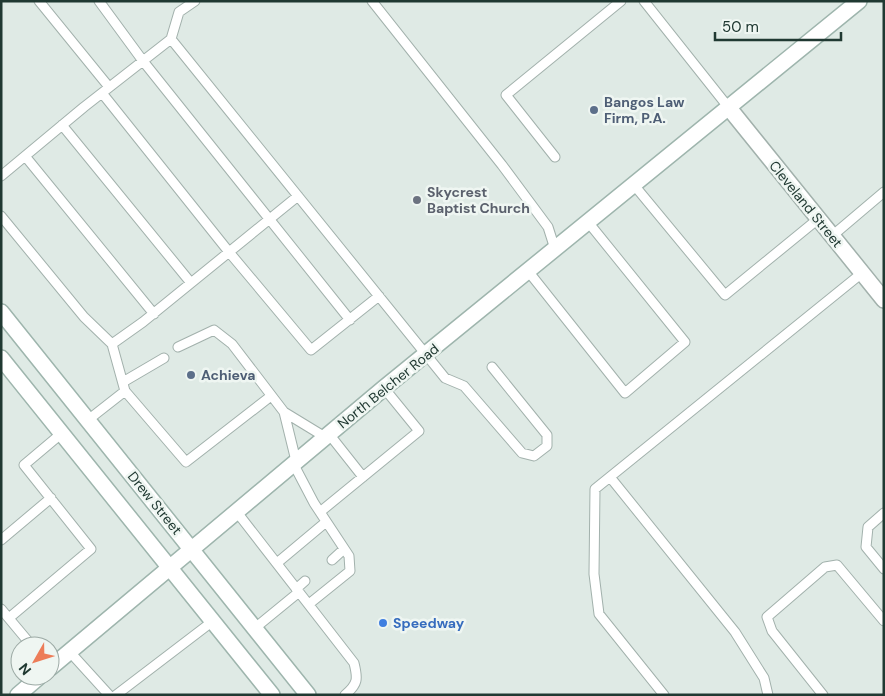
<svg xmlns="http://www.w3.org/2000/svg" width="885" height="696" font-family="'DM Sans',sans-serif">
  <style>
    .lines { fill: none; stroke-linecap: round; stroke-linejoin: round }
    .service-casing { stroke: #a2b1ac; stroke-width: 11 }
    .tertiary-casing { stroke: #a2b1ac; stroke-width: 18 }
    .secondary-casing { stroke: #9eb5ad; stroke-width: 18 }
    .service { stroke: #fff; stroke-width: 9 }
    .tertiary { stroke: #fff; stroke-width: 15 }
    .secondary { stroke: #fff; stroke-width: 15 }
    .service-dot { fill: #5c6f8a; stroke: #eff6f2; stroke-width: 2 }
    .worship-dot { fill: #6b7280; stroke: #eff6f2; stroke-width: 2 }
    .shop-dot { fill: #3f7fe0; stroke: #eff6f2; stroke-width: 2 }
    .labels { text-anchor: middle; stroke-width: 5; stroke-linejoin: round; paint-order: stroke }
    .service-label { font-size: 14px; font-weight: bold; fill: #4e5e75; stroke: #eff6f2; text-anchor: start }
    .worship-label { font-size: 14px; font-weight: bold; fill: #5b616d; stroke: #eff6f2; text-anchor: start }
    .street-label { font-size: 14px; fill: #203932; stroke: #eff6f2 }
    .shop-label { font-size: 14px; font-weight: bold; fill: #366cbe; stroke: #eff6f2; text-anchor: start }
  </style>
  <rect width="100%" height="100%" fill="#dfeae5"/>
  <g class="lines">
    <defs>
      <path id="service" d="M39,1l70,86
        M99,1l44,60 207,259
        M372,1l130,164 46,62 7,22
        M644,1l85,107
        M171,39l8,-27 16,-11
        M102,93l127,159 82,98 68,-54
        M62,125l129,158
        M25,156l129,158
        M555,157l-49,-62 115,-94
        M1,176l83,-69 87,-68 274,339 19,8 58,67 12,3 13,-10v-11l-55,-68
        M634,185l91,110 93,-76
        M1,216l83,101 28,27 31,-22 155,-126
        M832,236l52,-44
        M528,271l97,122 60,-51 -97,-120
        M178,347l36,-17 18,14 52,68 12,49
        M123,382l41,-24
        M125,391l61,71 85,-66
        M284,412l41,25
        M88,420l37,-29 -13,-47
        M329,434l34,43
        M293,463l21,40 35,53 1,15 -41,33
        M610,477l125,155 29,46 4,17
        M236,511l118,152c4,16 4,21 -9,32
        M320,512l99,-81 -35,-43
        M884,513l-16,14 -2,20 18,22
        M1,540l50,-42
        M332,560l12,-11
        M277,563l49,-41
        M296,589l9,-8
        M1,609l31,37
        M9,618l82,-69 -67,-84 38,-32
        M255,628l44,-36
        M69,651l40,44
        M116,695l97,-74
        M664,695l-65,-81 -5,-40 1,-85 267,-216
        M823,695l-51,-64 -5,-14 58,-50 12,-2 47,56"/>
      <path id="tertiary" d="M729,108l155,192"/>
      <path id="secondary" d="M1,312l307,383
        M1,358l271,337
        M50,668l334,-280 475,-387
        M18,695l22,-19"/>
    </defs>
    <!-- service casing -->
    <use href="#service" class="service-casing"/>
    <!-- tertiary casing -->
    <use href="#tertiary" class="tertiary-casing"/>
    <!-- secondary casing -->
    <use href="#secondary" class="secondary-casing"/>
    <!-- service -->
    <use href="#service" class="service"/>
    <!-- tertiary -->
    <use href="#tertiary" class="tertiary"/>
    <!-- secondary -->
    <use href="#secondary" class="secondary"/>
  </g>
  <!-- markers -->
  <g class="service-dot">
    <circle cx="594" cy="110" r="5"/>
    <circle cx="191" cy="375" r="5"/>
  </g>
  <circle class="worship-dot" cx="417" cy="200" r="5"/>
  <circle class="shop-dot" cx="383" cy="623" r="5"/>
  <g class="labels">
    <!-- service labels -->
    <g class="service-label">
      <text x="604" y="107">Bangos Law<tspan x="604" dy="16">Firm, P.A.</tspan></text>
      <text x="201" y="380">Achieva</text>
    </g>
    <!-- worship labels -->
    <g class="worship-label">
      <text x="427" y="197">Skycrest<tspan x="427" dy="16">Baptist Church</tspan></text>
    </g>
    <!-- street labels -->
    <g class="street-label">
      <text transform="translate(806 204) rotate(51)" y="5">Cleveland Street</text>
      <text transform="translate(388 386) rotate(-39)" y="5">North Belcher Road</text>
      <text transform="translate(155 503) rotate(51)" y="5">Drew Street</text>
    </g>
    <!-- shop labels -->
    <g class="shop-label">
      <text x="393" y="628">Speedway</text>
    </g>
  </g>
  <!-- border -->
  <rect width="885" height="696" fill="none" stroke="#203932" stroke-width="5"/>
  <!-- north arrow -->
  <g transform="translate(35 661) rotate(231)"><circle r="24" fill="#eff6f2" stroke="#9caaa5"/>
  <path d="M0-4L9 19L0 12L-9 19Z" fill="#ed7d59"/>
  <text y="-8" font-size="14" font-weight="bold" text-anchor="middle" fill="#203932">N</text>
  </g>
  <!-- scale -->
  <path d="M715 32v8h126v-8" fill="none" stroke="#203932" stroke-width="2.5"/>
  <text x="722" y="32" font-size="15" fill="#203932" stroke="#eff6f2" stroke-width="4" paint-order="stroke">50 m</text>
</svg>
